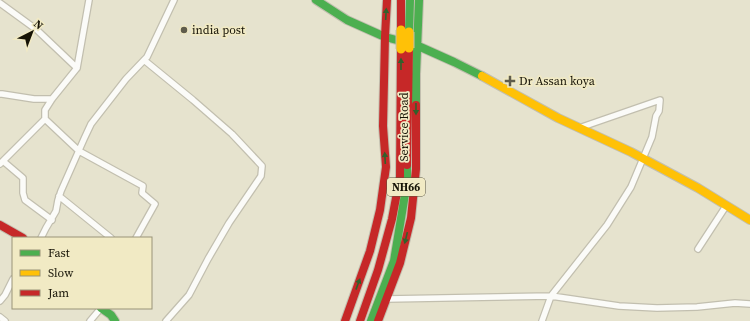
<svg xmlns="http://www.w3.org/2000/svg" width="750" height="321" font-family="'Source Serif 4',serif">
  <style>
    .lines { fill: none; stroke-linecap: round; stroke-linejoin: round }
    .street-casing { stroke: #c2bfaf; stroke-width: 8 }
    .fast-casing { stroke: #c2bfaf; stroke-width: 10 }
    .slow-casing { stroke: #c2bfaf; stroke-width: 10 }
    .jam-casing { stroke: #c2bfaf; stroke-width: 10 }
    .street { stroke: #fbfbf8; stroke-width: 5.5 }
    .fast { stroke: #4caf50; stroke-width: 8 }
    .slow { stroke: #ffc107; stroke-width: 8 }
    .jam { stroke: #c62828; stroke-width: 8 }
    .slow-bridge-casing { stroke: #c2bfaf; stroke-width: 11; stroke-linecap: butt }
    .slow-bridge { stroke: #ffc107; stroke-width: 9 }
    .oneway { fill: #31612b }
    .poi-dot { fill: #5f5c4c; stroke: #f1eac4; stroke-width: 1.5 }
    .labels { text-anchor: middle; stroke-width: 3.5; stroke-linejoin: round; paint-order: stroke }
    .shield { fill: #f1eac4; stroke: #58543f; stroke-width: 1 }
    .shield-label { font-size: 11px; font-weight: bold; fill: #161306 }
    .poi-label { font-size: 12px; fill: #161306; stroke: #f1eac4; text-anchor: start }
    .street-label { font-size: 12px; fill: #161306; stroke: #f1eac4 }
  </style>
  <rect width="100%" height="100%" fill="#e6e3ce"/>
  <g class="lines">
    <defs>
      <path id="street" d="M0,3l37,27 40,38 -25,31 -7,11v9l34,32 64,35 -1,7 13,11 -19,34
        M144,60l49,40 39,34 30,32 -1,10 -32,47 -21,36 -19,36 -23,26
        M77,68l12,-68
        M0,94h2l32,5h18
        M3,161l20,17v15l2,7 27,20
        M0,164l45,-45
        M59,196l52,42
        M41,238l5,-10 10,-17 2,-11 3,-9 23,-52 7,-15 35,-45 21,-22 27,-57
        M698,249l28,-43
        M387,299l164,-3 56,-71 24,-38 21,-50 4,-21 3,-5 1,-11 -81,28
        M0,301l5,-6 8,-16
        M0,317l5,4
        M90,321l11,-13
        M542,321l9,-25 68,10 38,2 40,-1 38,-4 15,1"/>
      <path id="fast" d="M316,0l31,20 38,17 31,8 38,17 28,14
        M409,32l1,-32
        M416,105v-31l3,-74
        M101,308l10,7 4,6
        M371,321l23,-60 13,-79v-17"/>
      <path id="slow" d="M482,76l76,42 73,34 67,36 52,32"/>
      <path id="jam" d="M401,0v30
        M407,165l2,-117
        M0,225l23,13
        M345,321l25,-70 10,-41 6,-43 -3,-41 2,-89 2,-37
        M360,321l18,-51 14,-51 8,-42 1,-128
        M378,321l22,-58 11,-45 5,-49v-64"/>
    </defs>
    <!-- street casing -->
    <use href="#street" class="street-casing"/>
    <!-- fast casing -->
    <use href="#fast" class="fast-casing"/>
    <!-- slow casing -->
    <use href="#slow" class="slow-casing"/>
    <!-- jam casing -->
    <use href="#jam" class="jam-casing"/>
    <!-- street -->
    <use href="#street" class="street"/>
    <!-- fast -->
    <use href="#fast" class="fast"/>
    <!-- slow -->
    <use href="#slow" class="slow"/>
    <!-- jam -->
    <use href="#jam" class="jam"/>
    <defs>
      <path id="slow-bridge" d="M401,30v19
        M409,32v16"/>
    </defs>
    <!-- slow-bridge casing -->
    <use href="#slow-bridge" class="slow-bridge-casing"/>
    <!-- slow-bridge -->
    <use href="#slow-bridge" class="slow-bridge"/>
  </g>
  <!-- one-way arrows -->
  <defs><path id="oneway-solid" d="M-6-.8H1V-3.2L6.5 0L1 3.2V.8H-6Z"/></defs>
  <g class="oneway">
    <use href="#oneway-solid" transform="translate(386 14) rotate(-87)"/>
    <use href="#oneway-solid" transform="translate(401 64) rotate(-90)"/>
    <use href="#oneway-solid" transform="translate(416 109) rotate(90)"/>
    <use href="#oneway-solid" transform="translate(385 158) rotate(-93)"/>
    <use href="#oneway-solid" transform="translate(406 238) rotate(103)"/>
    <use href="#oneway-solid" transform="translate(358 284) rotate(-70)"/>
  </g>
  <!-- markers -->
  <g class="poi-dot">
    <circle cx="184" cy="30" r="4"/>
    <path d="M508 75h4v4h4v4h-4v4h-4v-4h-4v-4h4z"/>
  </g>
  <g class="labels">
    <!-- shield labels -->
    <rect class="shield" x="387" y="178" width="38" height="18" rx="3"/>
    <g class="shield-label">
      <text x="406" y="191">NH66</text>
    </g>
    <!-- poi labels -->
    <g class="poi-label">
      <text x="192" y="34">india post</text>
      <text x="519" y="85">Dr Assan koya</text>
    </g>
    <!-- street labels -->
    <g class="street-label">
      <text transform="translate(404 127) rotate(-90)" y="4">Service Road</text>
    </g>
  </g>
  <!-- legend -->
  <rect x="12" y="237" width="140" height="72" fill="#f1eac4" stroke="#999478"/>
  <rect x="20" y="250" width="20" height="6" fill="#4caf50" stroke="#999478"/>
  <text x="48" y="257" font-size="12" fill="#161306">Fast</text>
  <rect x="20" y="270" width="20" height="6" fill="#ffc107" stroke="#999478"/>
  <text x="48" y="277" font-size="12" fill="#161306">Slow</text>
  <rect x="20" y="290" width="20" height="6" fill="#c62828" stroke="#999478"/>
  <text x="48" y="297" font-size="12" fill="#161306">Jam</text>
  <!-- north arrow -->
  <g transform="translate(32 32) rotate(42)" stroke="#f1eac4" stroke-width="3" paint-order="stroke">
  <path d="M0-3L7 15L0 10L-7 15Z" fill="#161306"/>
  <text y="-6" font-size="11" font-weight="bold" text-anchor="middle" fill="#161306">N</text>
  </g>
</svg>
